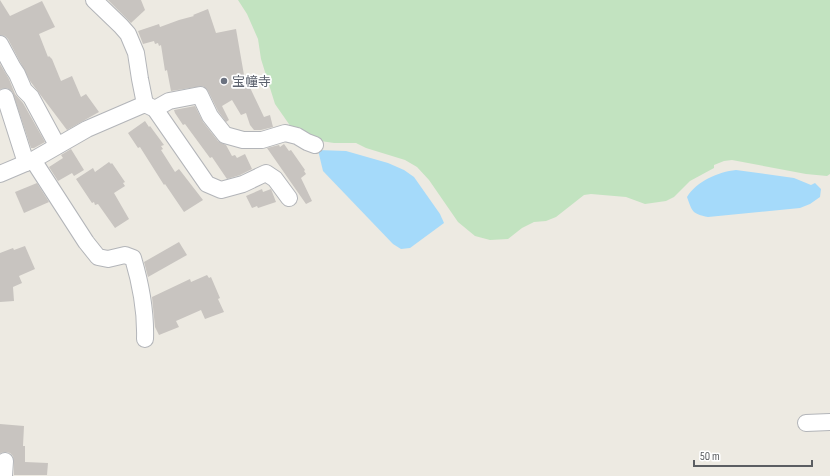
<svg xmlns="http://www.w3.org/2000/svg" width="830" height="476" viewBox="0 0 830 476" font-family="'Sofia Sans Condensed','Noto Sans JP',sans-serif">
<style>
.green{fill:#c2e3c0}
.water{fill:#a5dafa}
.building{fill:#c8c4c0}
.lines{fill:none;stroke-linecap:round;stroke-linejoin:round}
.minor-casing{stroke:#b3b5b9;stroke-width:18}
.minor{stroke:#fff;stroke-width:16}
.worship-dot{fill:#6b7280;stroke:#fff;stroke-width:1.5}
.labels{text-anchor:middle;stroke-width:3.5;stroke-linejoin:round;paint-order:stroke}
.worship-label{font-size:13px;fill:#5b616d;stroke:#fff;text-anchor:start}
</style>
<rect width="100%" height="100%" fill="#edeae2"/>
<polygon class="green" points="238,0 830,0 830,174 827,176 806,174 732,160 724,161 714,165 714,168 690,181 674,197 666,201 645,204 626,197 591,194 584,195 556,217 546,221 534,222 522,228 508,239 490,240 475,236 458,222 429,180 417,167 405,160 366,148 356,143 334,143 314,140 291,127 275,104 261,59 258,39 247,14"/>
<g class="water">
<polygon points="318,150 346,151 388,163 404,170 414,177 440,214 444,223 410,248 401,249 393,244 323,171"/>
<path d="M736 170 794 178 811 185 815 183 821 189 820 197 810 204 800 208 708 217C692 214 692 211 687 197 697 181 718 172 736 170Z"/>
</g>
<g class="building">
<polygon points="0,0 10,16 42,1 55,27 39,34 48,57 49,56 52,59 61,81 72,76 81,97 86,94 99,112 67,130 30,81 8,39 5,36 0,35"/>
<polygon points="108,0 141,0 145,10 131,23"/>
<polygon points="208,9 216,33 236,29 244,75 264,117 270,115 273,127 261,130 254,130 250,125 246,113 241,115 232,100 222,106 229,120 226,122 218,111 208,91 203,86 171,91 167,70 165,71 161,45 159,46 158,43 155,44 154,41 143,44 138,31 159,24 160,27 179,20 194,16 193,15"/>
<polygon points="0,64 9,79 15,94 23,103 45,142 34,148 31,148 12,91 7,88 0,89"/>
<polygon points="195,106 203,122 218,141 226,145 232,156 235,155 237,158 245,154 252,169 240,175 227,179 212,157 210,158 185,124 183,125 175,113 174,110"/>
<polygon points="145,121 149,127 150,126 164,145 161,146 163,149 161,150 175,172 179,169 203,200 184,212 165,184 164,185 140,147 138,148 128,133"/>
<polygon points="284,144 289,151 291,150 305,170 304,171 306,174 301,178 312,201 306,204 267,148 279,145 280,147"/>
<polygon points="71,149 84,170 74,176 72,173 58,181 49,167 63,158 61,155"/>
<polygon points="109,162 111,164 112,163 125,182 123,183 125,186 114,193 129,219 115,228 98,204 95,205 94,202 92,203 76,179 93,168 95,172"/>
<polygon points="37,183 49,202 24,213 15,192"/>
<polygon points="262,189 263,192 271,189 276,202 258,208 257,206 252,208 246,196"/>
<polygon points="179,242 187,255 148,277 144,262"/>
<polygon points="25,246 35,269 19,276 22,283 13,287 14,301 0,302 0,253 13,248 14,250"/>
<polygon points="207,275 209,278 211,277 220,298 218,299 224,312 205,319 201,310 176,321 179,327 159,335 155,327 152,297 190,279 191,282"/>
<polygon points="0,424 24,426 23,446 25,446 25,462 48,463 47,475 14,475 14,462 13,456 10,453 6,452 0,453"/>
</g>
<g class="lines">
<g class="minor-casing">
<g id="minor">
<polyline points="94,0 121,26 128,34 136,53 140,79 145,104"/>
<polyline points="0,44 13,68 17,74 24,90 31,97 57,145"/>
<polyline points="5,97 26,163"/>
<polyline points="155,109 169,101 200,95 210,116 225,135 243,140 262,140 285,133 297,136 307,142 315,145"/>
<path d="M33 160 86 242 98 257 108 259 125 255 133 258C141 285 146 310 145 339"/>
<polyline points="0,174 33,160 87,129 145,104 155,109 207,184 221,190 243,184 266,173 275,179 289,198"/>
<polyline points="806,423 830,422"/>
<polyline points="4,476 5,461"/>
</g>
</g>
<use href="#minor" class="minor"/>
</g>
<circle class="worship-dot" cx="224" cy="81" r="4"/>
<g class="labels">
<g class="worship-label">
<text x="232" y="86">宝幢寺</text>
</g>
</g>
<path d="M694 460v6h118v-6" fill="none" stroke="#5b5e62" stroke-width="2"/>
<text x="700" y="460" font-size="12" fill="#5b5e62" stroke="#ffffff" stroke-width="3" paint-order="stroke">50 m</text>
</svg>
